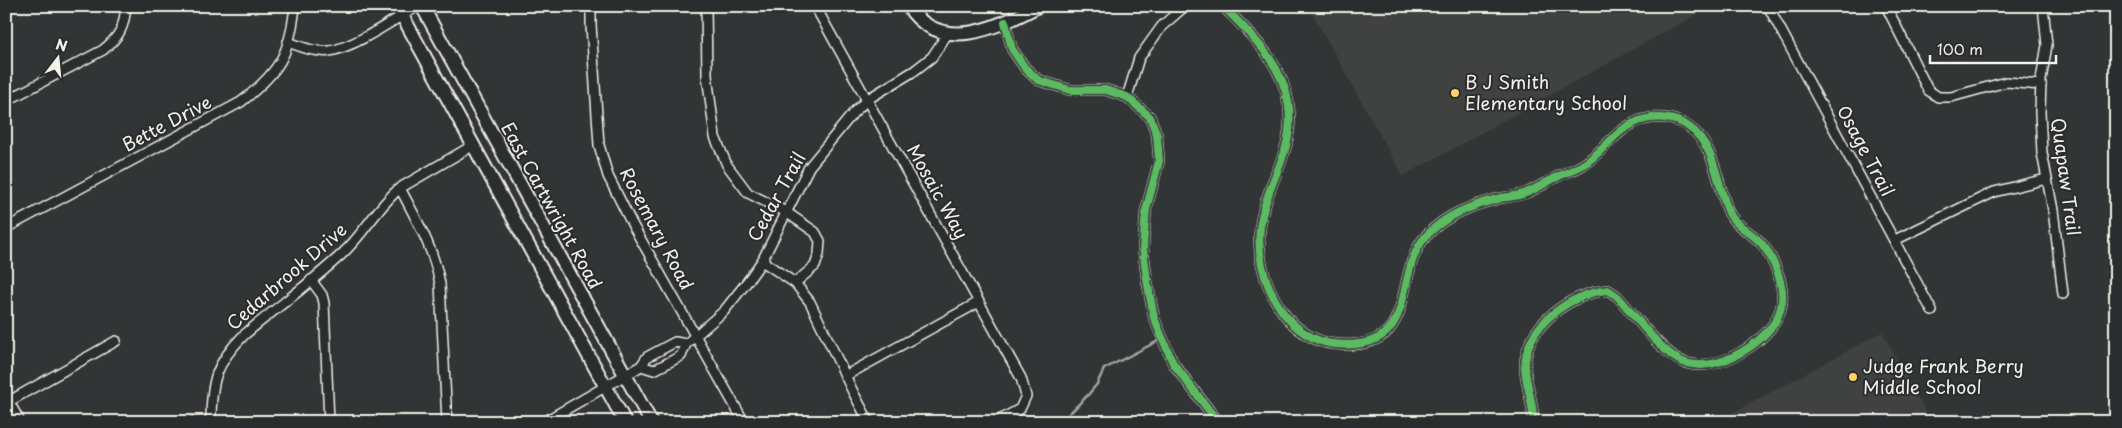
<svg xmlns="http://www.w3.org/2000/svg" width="2122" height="428" viewBox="0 0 2122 428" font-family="'Playpen Sans',sans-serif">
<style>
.built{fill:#404242}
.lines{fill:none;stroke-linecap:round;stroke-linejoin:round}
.stream{stroke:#a6a5a0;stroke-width:2.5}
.street-casing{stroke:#f4f1e8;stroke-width:12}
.secondary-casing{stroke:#f4f1e8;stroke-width:16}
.street{stroke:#2a2d2e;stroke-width:9}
.secondary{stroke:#2a2d2e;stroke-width:12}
.cycleway-casing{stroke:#2a2d2e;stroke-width:11}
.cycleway{stroke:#5cba63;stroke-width:8}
.poi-dot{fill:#ffd166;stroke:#2a2d2e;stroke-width:2}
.labels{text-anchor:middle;stroke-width:4;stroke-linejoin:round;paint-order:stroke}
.poi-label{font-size:18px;fill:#f4f1e8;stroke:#2a2d2e;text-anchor:start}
.street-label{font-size:18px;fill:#f4f1e8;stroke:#2a2d2e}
</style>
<rect width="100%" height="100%" fill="#323535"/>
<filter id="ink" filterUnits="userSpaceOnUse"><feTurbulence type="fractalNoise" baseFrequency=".02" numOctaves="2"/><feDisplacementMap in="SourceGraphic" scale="10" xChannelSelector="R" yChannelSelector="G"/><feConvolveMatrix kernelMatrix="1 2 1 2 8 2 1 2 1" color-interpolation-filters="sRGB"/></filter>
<g filter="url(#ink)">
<g class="built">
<polygon points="1308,6 1700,6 1703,11 1403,176"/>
<polygon points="1882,332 1931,422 1716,422"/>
</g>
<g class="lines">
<polyline class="stream" points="1061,422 1088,395 1097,384 1104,369 1158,341"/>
<g class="street-casing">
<g id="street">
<polyline points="591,6 591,25 599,145 608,176 632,224 744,422"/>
<polyline points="706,6 707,75 715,137 727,165 748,193 786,212 815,232 820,241 819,254 815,266 795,283"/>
<polyline points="815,6 1021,378 1026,396 1020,409 996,422"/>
<path d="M1223 6C1251 35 1284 64 1289 107 1294 149 1272 174 1263 212 1254 246 1262 282 1282 311 1294 328 1313 342 1334 344 1424 353 1390 274 1427 235 1447 214 1473 205 1501 198 1509 197 1518 196 1526 193 1536 189 1545 183 1555 178 1564 173 1575 170 1584 164 1602 153 1614 132 1634 123 1650 115 1674 116 1689 127 1716 146 1717 185 1729 213 1735 226 1753 233 1762 244 1770 253 1779 273 1781 285 1784 298 1782 310 1775 322 1758 347 1717 372 1686 363 1664 357 1634 314 1617 296L1608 290C1571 293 1524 326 1525 368 1526 386 1534 403 1533 422"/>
<polyline points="1768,6 1932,311"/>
<polyline points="1886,6 1928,90 1938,97 1951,97 2006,82 2041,85"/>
<polyline points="2043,6 2047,45 2041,80 2040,112 2042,153 2053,210 2063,294"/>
<polyline points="1005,22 1012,49 1025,68 1038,80 1070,90 1106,90 1127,97 1150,117 1157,135 1159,161 1146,210 1143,248 1147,280 1154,318 1173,363 1218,422"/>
<path d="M288 42C302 47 316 53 330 51 355 47 395 19 418 6"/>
<polyline points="1127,97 1139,58 1162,26 1185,6"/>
<path d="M6 101 103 50C120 36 124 28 126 6"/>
<path d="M400 188C416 219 434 249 440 284L447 422"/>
<path d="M6 228 241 102C279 72 290 55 295 6"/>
<polyline points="1895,240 1994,192 2046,179"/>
<polyline points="762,261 795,283 810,302 853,392 869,422"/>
<polyline points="311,280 322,295 324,303 329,422"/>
<polyline points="641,366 654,370 681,356 686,344 724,311 747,282 762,261 809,167 854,112 868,99 914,71 932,57 948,33"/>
<polyline points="845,376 979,302"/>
<polyline points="9,402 20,422"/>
<polyline points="6,403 116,341"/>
<polyline points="193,422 211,421"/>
<path d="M211 422C211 382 215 364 244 335 276 308 311 283 342 254 364 234 377 207 400 188L472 146"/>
<polyline points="544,422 641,366 647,357 675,342 686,344"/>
</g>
</g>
<g class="secondary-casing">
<g id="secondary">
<polyline points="397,6 625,422"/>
<polyline points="422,6 651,422"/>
<path d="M908 6C940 55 997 28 1038 6"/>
</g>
</g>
<use href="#street" class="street"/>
<use href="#secondary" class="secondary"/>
<g class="cycleway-casing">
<g id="cycleway">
<path d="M1223 6C1251 35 1284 64 1289 107 1294 149 1272 174 1263 212 1254 246 1262 282 1282 311 1294 328 1313 342 1334 344 1424 353 1390 274 1427 235 1447 214 1473 205 1501 198 1509 197 1518 196 1526 193 1536 189 1545 183 1555 178 1564 173 1575 170 1584 164 1602 153 1614 132 1634 123 1650 115 1674 116 1689 127 1716 146 1717 185 1729 213 1735 226 1753 233 1762 244 1770 253 1779 273 1781 285 1784 298 1782 310 1775 322 1758 347 1717 372 1686 363 1664 357 1634 314 1617 296L1608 290C1571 293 1524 326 1525 368 1526 386 1534 403 1533 422"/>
<polyline points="1005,22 1012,49 1025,68 1038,80 1070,90 1106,90 1127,97 1150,117 1157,135 1159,161 1146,210 1143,248 1147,280 1154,318 1173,363 1218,422"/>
</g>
</g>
<use href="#cycleway" class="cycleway"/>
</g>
</g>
<g class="poi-dot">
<circle cx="1455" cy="93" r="5"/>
<circle cx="1853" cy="377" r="5"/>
</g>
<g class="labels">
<g class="poi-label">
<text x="1465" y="89">B J Smith<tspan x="1465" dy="21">Elementary School</tspan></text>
<text x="1863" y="373">Judge Frank Berry<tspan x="1863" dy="21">Middle School</tspan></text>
</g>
<g class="street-label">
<text transform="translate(167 124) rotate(-28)" y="6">Bette Drive</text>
<text transform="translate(1865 151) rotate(62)" y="6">Osage Trail</text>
<text transform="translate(2065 177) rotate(82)" y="6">Quapaw Trail</text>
<text transform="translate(937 192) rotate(61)" y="6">Mosaic Way</text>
<text transform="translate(777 197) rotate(-61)" y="6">Cedar Trail</text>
<text transform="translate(551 206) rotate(61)" y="6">East Cartwright Road</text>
<text transform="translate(656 229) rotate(62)" y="6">Rosemary Road</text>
<text transform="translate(287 277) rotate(-41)" y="6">Cedarbrook Drive</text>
</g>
</g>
<rect width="2122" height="428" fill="none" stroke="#2a2d2e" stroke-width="25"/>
<rect x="12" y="12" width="2097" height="403" fill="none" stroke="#f4f1e8" stroke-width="2" filter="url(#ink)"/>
<g transform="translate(58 58) rotate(16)" stroke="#2a2d2e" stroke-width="4" paint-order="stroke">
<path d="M0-4L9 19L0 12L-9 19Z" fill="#f4f1e8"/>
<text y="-8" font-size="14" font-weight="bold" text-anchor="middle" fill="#f4f1e8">N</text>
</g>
<path d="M1930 55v8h126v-8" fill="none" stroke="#f4f1e8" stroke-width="2.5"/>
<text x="1937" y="55" font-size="15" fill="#f4f1e8" stroke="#2a2d2e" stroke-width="4" paint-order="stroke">100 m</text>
</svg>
